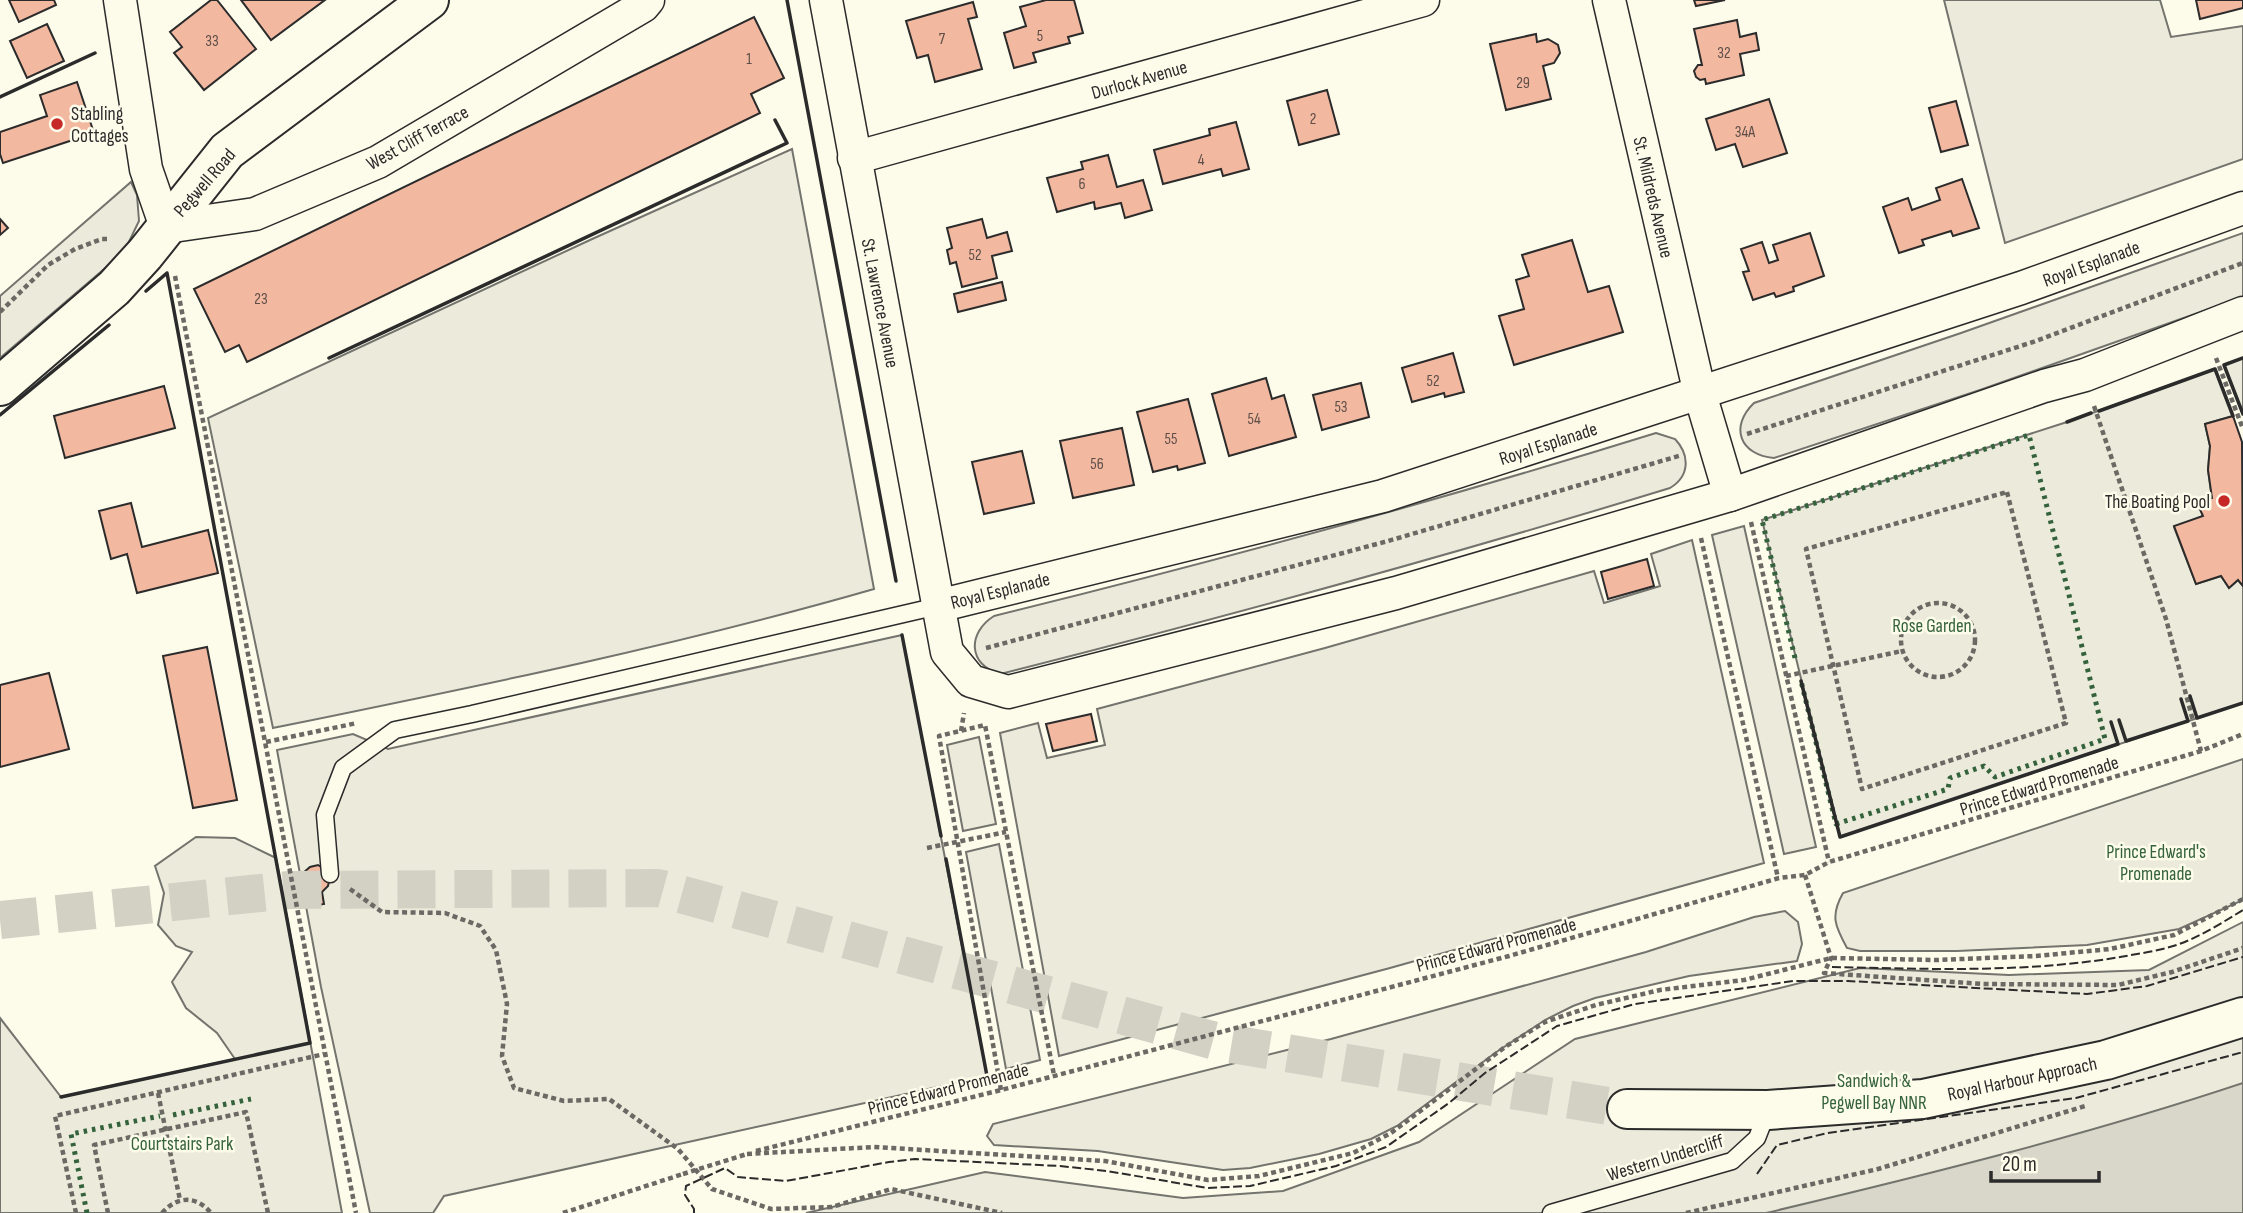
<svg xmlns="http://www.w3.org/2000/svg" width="2243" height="1213" viewBox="0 0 2243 1213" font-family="'Sofia Sans Condensed',sans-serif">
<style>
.green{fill:#ecebdb;stroke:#74746e;stroke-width:2}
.water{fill:#d8d7c9;stroke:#74746e;stroke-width:2}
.building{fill:#f2b8a0;stroke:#2b2b2b;stroke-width:2}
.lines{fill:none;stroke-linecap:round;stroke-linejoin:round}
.highway-tunnel{stroke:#d3d1c4;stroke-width:38;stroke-dasharray:38 19;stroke-linecap:butt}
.lane-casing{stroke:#2b2b2b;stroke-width:19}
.street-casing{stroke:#2b2b2b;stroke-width:35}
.secondary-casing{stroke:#2b2b2b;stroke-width:42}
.highway-casing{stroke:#2b2b2b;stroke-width:42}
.path{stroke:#6a6964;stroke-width:4.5;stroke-dasharray:5 3.5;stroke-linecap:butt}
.lane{stroke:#fdfbea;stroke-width:16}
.street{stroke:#fdfbea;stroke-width:32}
.secondary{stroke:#fdfbea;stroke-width:38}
.highway{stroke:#fdfbea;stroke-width:38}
.path-bridge{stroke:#6a6964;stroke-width:4.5;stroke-dasharray:5 3.5;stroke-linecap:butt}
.hedge{stroke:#34623c;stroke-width:5;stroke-dasharray:3.5 5;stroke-linecap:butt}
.fence{stroke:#2b2b2b;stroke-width:2;stroke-dasharray:9 3.5;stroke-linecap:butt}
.wall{stroke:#2b2b2b;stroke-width:3.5}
.poi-dot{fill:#c62828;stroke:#fdfbea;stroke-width:2.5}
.labels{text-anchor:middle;stroke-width:5;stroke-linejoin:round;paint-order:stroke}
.number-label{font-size:16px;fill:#5d4e48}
.street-label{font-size:19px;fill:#2b2b2b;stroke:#fdfbea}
.poi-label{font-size:19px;fill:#2b2b2b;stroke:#fdfbea;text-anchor:start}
.park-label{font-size:19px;fill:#34623c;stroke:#fdfbea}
</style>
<rect width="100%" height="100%" fill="#fdfbea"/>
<g class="green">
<polygon points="1944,0 2160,0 2171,37 2243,26 2243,159 2005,243"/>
<path d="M792 149 874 589C676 646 474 687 273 728L208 418 590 240Z"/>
<polygon points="131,182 137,195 139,221 124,252 0,358 0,296"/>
<path d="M2243 233V297L1980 390 1774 458C1740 455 1729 427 1754 403L1961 333Z"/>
<polygon points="2243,358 2243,414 2224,365"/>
<polygon points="2215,369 2233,416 2205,424 2210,446 2208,470 2212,498 2203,516 2174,527 2196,584 2221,576 2229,588 2238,580 2243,586 2243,703 1840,837 1762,520 2067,422"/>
<path d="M1656 433 1675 439C1690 455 1690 476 1670 488 1448 556 1225 617 1000 674 968 665 967 633 994 616 1217 561 1437 501 1656 433Z"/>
<polygon points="1744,526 1816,847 1784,854 1712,535"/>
<polygon points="1692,540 1764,863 1390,968 1059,1056 1000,733 1038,723 1047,758 1105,745 1097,709 1325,648 1594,571 1604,603 1660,586 1651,554"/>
<polygon points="902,635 987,1076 444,1196 433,1213 370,1213 321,987 277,750 353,734 388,749"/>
<polygon points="979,737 996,824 963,831 947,745"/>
<path d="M2243 759V900L2179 929 2087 945 1957 951H1860L1847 948C1835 926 1830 916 1843 893Z"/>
<polygon points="196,837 235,838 276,858 342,1213 0,1213 0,1018 61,1097 235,1059 217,1033 186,1008 172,982 192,952 176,946 158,925 164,893 155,866"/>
<polygon points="999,844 1040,1060 1006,1069 966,852"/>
<polygon points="1785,911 1798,922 1802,944 1797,961 1689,976 1595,998 1573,1006 1545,1020 1495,1053 1397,1126 1371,1139 1319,1154 1250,1168 1223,1170 1098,1151 994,1145 987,1136 993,1124 1331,1039 1646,952 1754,917"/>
<polygon points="2243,922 2243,1213 806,1213 985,1172 1183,1198 1283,1191 1419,1142 1575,1039 1860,968 2009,975 2149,970"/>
</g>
<path class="water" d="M2243 1083V1213H1766C1926 1175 2087 1135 2243 1083Z"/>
<g class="building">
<polygon points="9,0 54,0 56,5 19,22"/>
<polygon points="211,0 217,0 256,49 204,90 174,53 182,47 170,32"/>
<polygon points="241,0 325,0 271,40"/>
<polygon points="1046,0 1074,0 1083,33 1068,37 1070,43 1033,53 1036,62 1014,68 1004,33 1026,26 1020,7"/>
<polygon points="1694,0 1725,0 1696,6"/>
<polygon points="2196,0 2243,0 2243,8 2200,19"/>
<polygon points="973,2 977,17 968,19 982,69 935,82 928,55 917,58 906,21"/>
<polygon points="754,17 784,78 751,94 760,113 247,362 239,345 225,352 194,289"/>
<polygon points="1737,20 1740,37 1756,33 1759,50 1740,54 1744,75 1706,84 1705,79 1700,80 1696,77 1694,71 1698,65 1702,65 1694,29"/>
<polygon points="47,24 64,61 27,78 10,41"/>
<polygon points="1536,34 1537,42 1548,39 1558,45 1560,53 1554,63 1543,66 1551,99 1506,110 1490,44"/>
<polygon points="77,82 94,133 3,163 0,154 0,132 47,116 40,95"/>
<polygon points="1327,90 1339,134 1299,145 1287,101"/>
<polygon points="1769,99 1787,153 1743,167 1735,144 1716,150 1706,119"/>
<polygon points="1956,101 1968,145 1941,152 1929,108"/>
<polygon points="1236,122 1249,169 1223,176 1221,169 1163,184 1154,150 1210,135 1209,129"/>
<polygon points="1108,155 1117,187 1143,180 1152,210 1125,218 1121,203 1095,209 1094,202 1057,212 1047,178 1083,169 1081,162"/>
<polygon points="1962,179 1979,228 1953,236 1951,231 1922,240 1924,245 1899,253 1883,207 1908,198 1912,210 1940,200 1936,188"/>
<polygon points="0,219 8,228 0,235"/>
<polygon points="982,219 987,238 1007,232 1012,251 992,256 997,278 962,287 956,262 950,264 947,250 952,248 947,228"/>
<polygon points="1810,233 1824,276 1793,287 1794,291 1776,297 1774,293 1753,300 1743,272 1749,271 1741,249 1762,242 1769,263 1778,260 1773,245"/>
<polygon points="1572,240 1588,292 1609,286 1623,332 1514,365 1499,316 1524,309 1516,280 1529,276 1522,255"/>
<polygon points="1002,282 1006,300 958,312 954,294"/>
<polygon points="1453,353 1464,392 1445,397 1444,393 1412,402 1402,368"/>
<polygon points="1266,378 1272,399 1284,395 1296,437 1229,456 1212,394"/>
<polygon points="1361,383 1369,417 1322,430 1313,395"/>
<polygon points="164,386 175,428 65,458 54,416"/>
<polygon points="1188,399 1205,463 1178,470 1177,466 1153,472 1137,412"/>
<polygon points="2233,416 2242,442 2243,586 2238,580 2229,588 2221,576 2196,584 2174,526 2203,516 2197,503 2212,498 2208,470 2210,446 2205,424"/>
<polygon points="1122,428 1134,485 1073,498 1060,441"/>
<polygon points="1022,451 1034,503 984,514 972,462"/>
<polygon points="131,503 142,547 208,530 218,573 137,593 127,554 111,559 99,511"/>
<polygon points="1647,559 1654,586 1608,599 1601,572"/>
<polygon points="207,647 237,800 193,808 163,656"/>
<polygon points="49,673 69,749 0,767 0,685"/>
<polygon points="1091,714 1097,741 1053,751 1046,724"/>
<polygon points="318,865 326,870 330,877 328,886 322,892 324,904 318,905 307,897 302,881 303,873 310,867"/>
</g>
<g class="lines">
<polyline class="highway-tunnel" points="0,920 289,890 658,888 1219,1042 1627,1109"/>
<g class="lane-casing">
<g id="lane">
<polyline points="330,874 325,815 343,768 395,730 472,714 938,606"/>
<polyline points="1551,1213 1732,1161 1757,1138 1768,1110"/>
</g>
</g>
<g class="street-casing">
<g id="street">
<polyline points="120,0 146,169 166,227 255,214 378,162 643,6 648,0"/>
<polyline points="826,0 947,652 971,681 1008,692 1396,593 1730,495 2044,386 2085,375 2243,313"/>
<polyline points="1609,0 1700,394 1730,495"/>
<polyline points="854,158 1423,0"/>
<polyline points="938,606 1383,496 2021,288 2243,208"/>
</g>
</g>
<g class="secondary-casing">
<polyline id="secondary" points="0,386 114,288 145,254 227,151 429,0"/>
</g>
<g class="highway-casing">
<polyline id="highway" points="1627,1109 1768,1110 1923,1099 2106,1060 2243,1017"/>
</g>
<g class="path">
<polyline points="175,276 356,1213"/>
<polyline points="0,312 48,265 75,249 102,239 107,239"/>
<polyline points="2216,358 2243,429"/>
<polyline points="2094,406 2166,619 2201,751"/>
<polyline points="1747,434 2033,342 2243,263"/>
<polygon points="2007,492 2066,723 1862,789 1806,549"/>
<polyline points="1751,522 1829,862"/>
<polyline points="1701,538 1778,878"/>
<circle cx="1938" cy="640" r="37"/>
<polyline points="986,648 1388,541 1682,455"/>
<polyline points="1786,676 1902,651"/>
<polyline points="961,731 964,713"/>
<polyline points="266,742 357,723"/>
<polyline points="927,848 1006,832"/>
<polyline points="1805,875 1831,958 1824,973 1983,984 2118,985 2172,972 2243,948"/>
<polyline points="350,889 382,912 445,913 480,926 496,950 507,1004 502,1056 514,1088 564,1101 609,1099 678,1149 712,1189 771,1209 832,1207 891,1189 1002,1213"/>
<polyline points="1001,1090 939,736 985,725 1054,1075"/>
<polyline points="158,1093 180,1200"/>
<polyline points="756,1151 1001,1090 1509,956 1779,878 1805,875 1829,862 2201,751 2243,734"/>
<polyline points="747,1154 874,1147 1105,1161 1208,1180 1259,1176 1353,1153 1391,1133 1505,1047 1545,1022 1596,1005 1660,990 1744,980 1831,958 1937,960 2036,956 2110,949 2174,935 2243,899"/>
<polyline points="76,1213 55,1116 324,1054"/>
<polyline points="108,1213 94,1145 246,1112 268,1213"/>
<path d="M162 1213C177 1196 196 1195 211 1213"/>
<polyline points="563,1213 683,1174"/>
<polyline points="1686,1213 1878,1169 2085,1106"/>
</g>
<use href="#lane" class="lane"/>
<use href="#street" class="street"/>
<use href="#secondary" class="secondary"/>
<use href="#highway" class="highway"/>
<polyline class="path-bridge" points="683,1174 747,1154"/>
<g class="hedge">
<polyline points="1795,658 1762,520 2029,435 2105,739 1995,777 1984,766 1950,778 1948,789 1836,824 1801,681"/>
<polyline points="173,1115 251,1099"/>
<polyline points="87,1213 71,1134 160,1116"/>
</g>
<g class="fence">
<path d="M1832 967C1927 969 2026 973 2120 957 2142 953 2166 950 2187 941 2206 933 2225 921 2243 910"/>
<polyline points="1757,1174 1777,1145 1828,1133 2076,1098 2243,1052"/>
<polyline points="694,1213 694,1209 685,1195 686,1186 725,1168 738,1177 786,1181 889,1162 915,1159 1060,1166 1107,1171 1207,1188 1250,1186 1336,1166 1386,1147 1449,1103 1485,1073 1557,1026 1635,1004 1793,981 1848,981 2087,994 2147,986 2243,957"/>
</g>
<g class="wall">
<polyline points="787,0 896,581"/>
<polyline points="0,97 95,53"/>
<polyline points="329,358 787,143 775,120"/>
<polyline points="2243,358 2224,365 2243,414"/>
<polyline points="2099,411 2215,369 2233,416"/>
<polyline points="0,415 109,325"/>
<polyline points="2067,422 2091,413"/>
<polyline points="902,635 941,836"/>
<polyline points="1801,681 1840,837 2118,744 2111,722"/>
<polyline points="2190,696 2197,718 2243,703"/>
<polyline points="2119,720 2126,741 2188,721 2181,699"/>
<polyline points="946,859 987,1076"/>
<polyline points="61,1097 310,1043 167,273 146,291"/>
</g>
</g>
<g class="poi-dot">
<circle cx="57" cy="124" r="7"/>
<circle cx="2224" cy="501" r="7"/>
</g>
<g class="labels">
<g class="number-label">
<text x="1040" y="41">5</text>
<text x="942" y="44">7</text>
<text x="212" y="46">33</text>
<text x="1724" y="58">32</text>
<text x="749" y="64">1</text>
<text x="1523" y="88">29</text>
<text x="1313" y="124">2</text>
<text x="1745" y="137">34A</text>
<text x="1201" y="165">4</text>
<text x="1082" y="189">6</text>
<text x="975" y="260">52</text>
<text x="261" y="304">23</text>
<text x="1433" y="386">52</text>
<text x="1341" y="412">53</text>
<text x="1254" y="424">54</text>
<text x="1171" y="444">55</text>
<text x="1097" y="469">56</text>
</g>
<g class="street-label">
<text transform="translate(1139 79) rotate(-16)" y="7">Durlock Avenue</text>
<text transform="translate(417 137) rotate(-29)" y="7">West Cliff Terrace</text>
<text transform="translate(204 182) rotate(-49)" y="7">Pegwell Road</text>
<text transform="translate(1654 197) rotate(77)" y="7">St. Mildreds Avenue</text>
<text transform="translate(2091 263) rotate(-20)" y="7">Royal Esplanade</text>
<text transform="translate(881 303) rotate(79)" y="7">St. Lawrence Avenue</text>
<text transform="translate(1548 443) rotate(-18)" y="7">Royal Esplanade</text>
<text transform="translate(1000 590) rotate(-14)" y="7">Royal Esplanade</text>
<text transform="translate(2039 785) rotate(-17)" y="7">Prince Edward Promenade</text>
<text transform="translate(1496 944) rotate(-15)" y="7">Prince Edward Promenade</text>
<text transform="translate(2022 1078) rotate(-12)" y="7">Royal Harbour Approach</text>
<text transform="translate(948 1088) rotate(-14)" y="7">Prince Edward Promenade</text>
<text transform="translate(1665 1157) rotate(-17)" y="7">Western Undercliff</text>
</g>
<g class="poi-label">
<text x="71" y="120">Stabling<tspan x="71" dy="22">Cottages</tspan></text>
<text x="2210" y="508" text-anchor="end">The Boating Pool</text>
</g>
<g class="park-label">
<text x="1932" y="632">Rose Garden</text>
<text x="2156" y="858">Prince Edward's<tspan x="2156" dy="22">Promenade</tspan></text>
<text x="1874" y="1087">Sandwich &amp;<tspan x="1874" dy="22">Pegwell Bay NNR</tspan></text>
<text x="182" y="1150">Courtstairs Park</text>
</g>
</g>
<path d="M1991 1171v10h108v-10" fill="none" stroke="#2b2b2b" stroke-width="3.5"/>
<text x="2002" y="1171" font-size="21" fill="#2b2b2b" stroke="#fdfbea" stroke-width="5" paint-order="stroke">20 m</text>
</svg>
